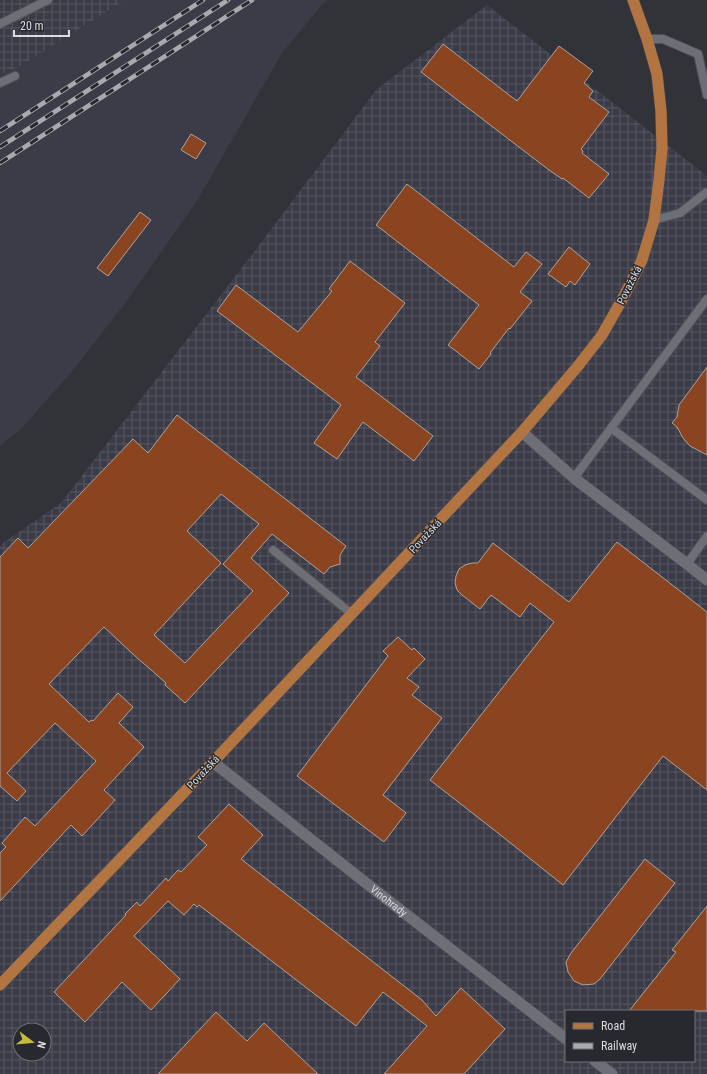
<svg xmlns="http://www.w3.org/2000/svg" width="707" height="1074" viewBox="0 0 707 1074" font-family="'Roboto Condensed',sans-serif">
<style>
.built{fill:#3b3c48}
.industrial{fill:url(#industrial-grid);fill-rule:evenodd}
.building{fill:#8a4520;stroke:#aba29e;fill-rule:evenodd}
.lines{fill:none;stroke-linecap:round;stroke-linejoin:round}
.service-casing{stroke:#505055;stroke-width:10}
.minor-casing{stroke:#505055;stroke-width:12}
.primary-casing{stroke:#505055;stroke-width:12}
.service{stroke:#6d6e76;stroke-width:8}
.minor{stroke:#6d6e76;stroke-width:11}
.primary{stroke:#b27542;stroke-width:11}
.rail-casing{stroke:#a9a9ae;stroke-width:4.5}
.rail{stroke:#28292f;stroke-width:3;stroke-dasharray:9;stroke-linecap:butt}
.labels{text-anchor:middle;stroke-width:3;stroke-linejoin:round;paint-order:stroke}
.street-label{font-size:11px;fill:#dbdbdf;stroke:#28292f}
</style>
<defs>
<pattern id="industrial-grid" width="8" height="8" patternUnits="userSpaceOnUse"><rect width="8" height="8" fill="#3b3c48"/><path d="M0 4h8M4 0v8" fill="none" stroke="#575862"/></pattern>
</defs>
<rect width="100%" height="100%" fill="#323339"/>
<polygon class="built" points="125,0 328,0 320,7 282,53 197,201 126,302 73,370 21,429 0,446 0,74 17,68"/>
<g class="industrial">
<polygon points="0,0 125,0 17,68 0,74"/>
<path d="M487 5 707 176V1074H0V545L61 503 254 252 376 90ZM566 1011H694V1061H566ZM20 1030H44V1054H20Z"/>
</g>
<g class="building">
<polygon points="443,44 517,101 559,46 593,71 584,83 593,91 589,97 609,112 581,149 583,151 582,153 609,174 589,198 563,178 562,179 549,170 421,72"/>
<polygon points="191,134 206,143 196,159 181,150"/>
<polygon points="407,184 514,267 526,252 542,264 520,292 532,301 510,329 509,328 490,353 491,354 479,369 448,345 479,305 376,225"/>
<polygon points="140,212 151,220 108,276 97,268"/>
<polygon points="569,247 590,264 575,285 570,281 566,287 548,274"/>
<polygon points="350,261 405,303 375,342 380,346 356,377 433,436 414,461 363,422 337,459 314,443 341,405 217,311 236,285 298,332 332,291 329,289"/>
<polygon points="707,367 707,455 690,446 683,438 677,427 672,423 677,417 679,405"/>
<path d="M177 415 346 546 340 555V564L330 567 324 574 272 534 251 558 289 593 185 703 165 685 166 683 135 656 104 627 49 684 89 722 91 720 93 721 118 693 133 707 119 723 144 747 104 790 115 800 82 836 71 825 0 901V853L6 847 2 843 25 817 35 826 96 761 55 723 7 773 26 791 17 801 0 786V557L18 538 28 548 133 439 148 453ZM221 494 259 524 223 564 253 591 185 663 154 635 221 563 187 531Z"/>
<polygon points="617,542 707,612 707,790 663,756 563,885 498,833 430,780 554,622 530,603 520,617 491,595 480,609 462,595 457,590 455,583 456,576 459,569 465,565 472,563 478,563 493,543 569,602"/>
<polygon points="398,637 412,650 414,648 425,659 407,678 419,687 412,695 442,718 383,795 406,813 384,842 297,776 388,656 383,651"/>
<polygon points="229,804 263,835 241,859 422,1000 436,1016 461,988 505,1029 464,1074 384,1074 427,1026 383,992 356,1026 199,905 197,907 194,904 184,915 168,901 134,936 180,979 151,1010 122,982 85,1022 54,992 126,915 125,914 137,902 140,906 166,878 168,881 178,870 181,872 207,845 198,837"/>
<polygon points="645,859 675,883 600,979 594,984 583,985 574,981 568,972 566,962 571,953"/>
<polygon points="707,906 707,1011 629,1011 676,952 672,950"/>
<polygon points="216,1012 247,1041 264,1023 318,1074 158,1074"/>
</g>
<g class="lines">
<g class="service-casing">
<g id="service">
<polyline points="0,24 48,0"/>
<polyline points="647,39 663,39 698,54 707,95"/>
<polyline points="0,83 15,76"/>
<polyline points="654,220 680,213 707,192"/>
<polyline points="611,428 707,500"/>
<polyline points="574,478 707,299"/>
<polyline points="273,550 352,614"/>
<polyline points="687,564 707,536"/>
</g>
</g>
<g class="minor-casing">
<g id="minor">
<polyline points="522,432 574,478 687,564 707,580"/>
<path id="s1" d="M213 762 366 883 566 1039"/>
<polyline points="595,1061 612,1074"/>
</g>
</g>
<g class="primary-casing">
<polyline id="primary" points="0,985 213,762 522,432 578,366 602,335 623,298 642,260 654,220 659,180 662,149 661,111 657,74 647,39 633,0"/>
</g>
<use href="#service" class="service"/>
<use href="#minor" class="minor"/>
<use href="#primary" class="primary"/>
<g class="rail-casing">
<g id="rail">
<polyline points="0,131 203,0"/>
<polyline points="0,147 228,0"/>
<polyline points="0,163 252,0"/>
</g>
</g>
<use href="#rail" class="rail"/>
</g>
<g class="labels">
<g class="street-label">
<text transform="translate(629 285) rotate(-63)" y="4">Považská</text>
<text transform="translate(425 536) rotate(-47)" y="4">Považská</text>
<text transform="translate(203 772) rotate(-47)" y="4">Považská</text>
<text dy="4" stroke="none"><textPath href="#s1" startOffset="224">Vinohrady</textPath></text>
</g>
</g>
<rect x="565" y="1010" width="130" height="52" fill="#28292f" stroke="#707075"/>
<rect x="573" y="1023" width="20" height="6" fill="#b27542" stroke="#707075"/>
<text x="601" y="1030" font-size="12" fill="#dbdbdf">Road</text>
<rect x="573" y="1043" width="20" height="6" fill="#a9a9ae" stroke="#707075"/>
<text x="601" y="1050" font-size="12" fill="#dbdbdf">Railway</text>
<g transform="translate(32 1042) rotate(106)"><circle r="19" fill="#28292f" stroke="#707075"/>
<path d="M0-3L7 15L0 10L-7 15Z" fill="#c7bb3c"/>
<text y="-6" font-size="11" font-weight="bold" text-anchor="middle" fill="#dbdbdf">N</text>
</g>
<path d="M14 30v6h55v-6" fill="none" stroke="#dbdbdf" stroke-width="2"/>
<text x="20" y="30" font-size="12" fill="#dbdbdf" stroke="#28292f" stroke-width="3" paint-order="stroke">20 m</text>
</svg>
